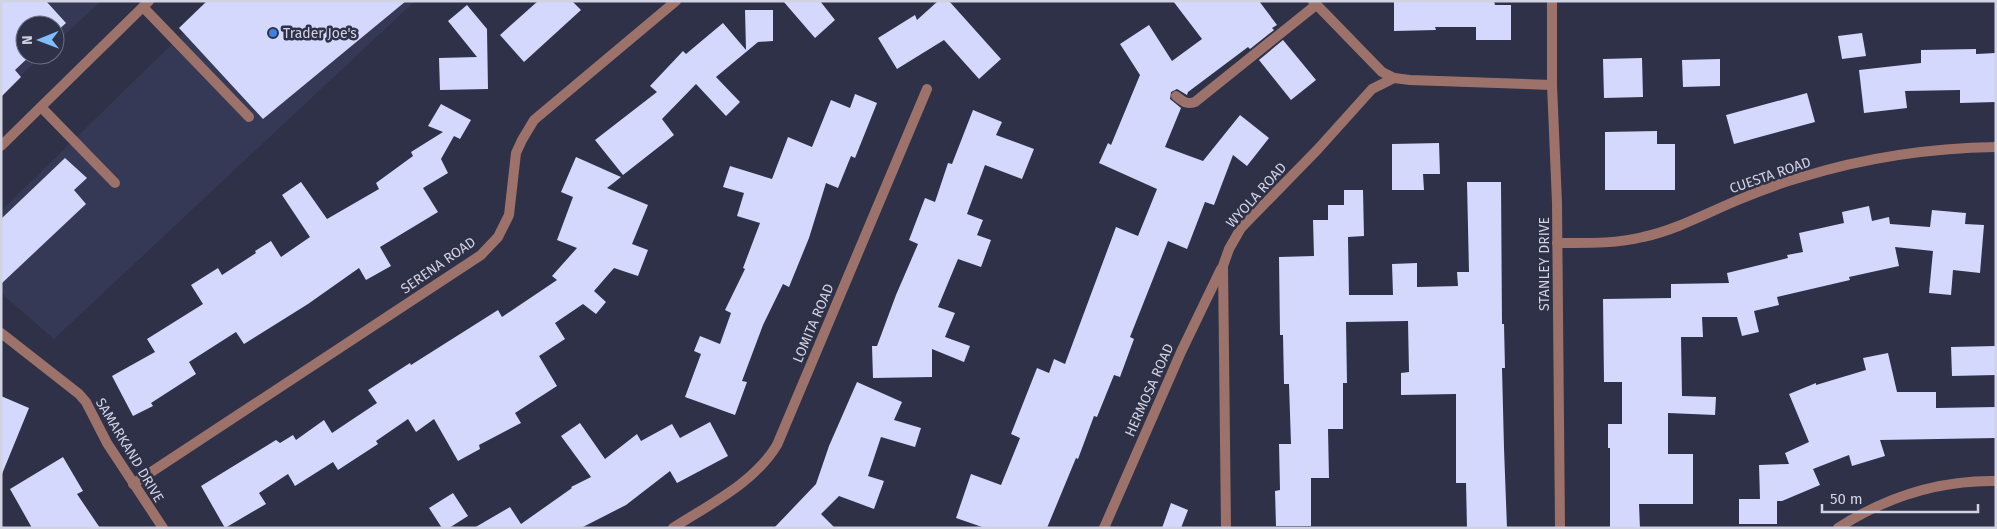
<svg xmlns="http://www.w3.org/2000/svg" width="1997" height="529" viewBox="0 0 1997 529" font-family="'Fira Sans',sans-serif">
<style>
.built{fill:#363955}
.building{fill:#d3d8fc}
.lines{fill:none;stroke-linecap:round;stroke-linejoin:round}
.service{stroke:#9c726a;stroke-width:10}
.minor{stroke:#9c726a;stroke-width:10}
.tertiary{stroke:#9c726a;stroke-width:10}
.shop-dot{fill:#3f7fe0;stroke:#2e3147;stroke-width:2}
.labels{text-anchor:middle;stroke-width:5;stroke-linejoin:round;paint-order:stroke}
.poi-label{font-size:14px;fill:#d1d3e2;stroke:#2e3147;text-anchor:start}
.street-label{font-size:14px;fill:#d1d3e2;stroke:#2e3147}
</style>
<rect width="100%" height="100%" fill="#2e3147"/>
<g class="built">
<polygon points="1,1 101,1 55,44 55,25 25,25 25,55 43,55 1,94"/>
<polygon points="216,1 415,1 54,339 1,293 1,211"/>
</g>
<g class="building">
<polygon points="1,1 46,1 66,23 55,33 55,25 25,25 25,55 31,55 15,70 21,77 1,97"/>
<polygon points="207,1 406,1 263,119 179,28"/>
<polygon points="538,1 572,1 581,10 524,62 500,35"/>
<polygon points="783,1 820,1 835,20 815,38"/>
<polygon points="938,1 949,1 1001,59 979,79 944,40 897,69 878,38 915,15 917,20"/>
<polygon points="1173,1 1259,1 1277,25 1272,28 1274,30 1250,49 1248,47 1188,92 1187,95 1177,89 1171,92 1170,99 1181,108 1165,147 1203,161 1240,115 1269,138 1247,166 1233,155 1214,205 1205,202 1187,249 1168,241 1130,337 1134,339 1120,377 1114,375 1097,417 1094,416 1078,459 1076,458 1047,528 985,528 956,518 971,474 1001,485 1020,438 1011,434 1037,368 1049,373 1054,359 1065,364 1116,227 1138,236 1157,189 1099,163 1108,143 1111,145 1140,75 1120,44 1149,25 1172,61 1202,39"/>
<polygon points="1394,1 1494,1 1495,5 1511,5 1511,40 1476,40 1476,27 1435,27 1436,30 1394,31"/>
<polygon points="467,5 487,29 488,89 440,90 439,58 477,57 448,21"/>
<polygon points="745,10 773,10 773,41 758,42 716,77 740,102 726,116 696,84 662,119 674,135 623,175 595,140 657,92 650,86 683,51 686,54 723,23 746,50"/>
<polygon points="1862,33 1866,56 1842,59 1838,36"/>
<polygon points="1283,40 1316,80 1291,100 1259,60"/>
<polygon points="1976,49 1976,54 1996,53 1996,102 1960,103 1960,90 1905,91 1907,108 1864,113 1859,70 1921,63 1921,50"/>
<polygon points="1642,58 1643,97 1604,98 1603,59"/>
<polygon points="1720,59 1720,86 1683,87 1682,60"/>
<polygon points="1807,93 1815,122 1734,144 1726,115"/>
<polygon points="855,94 877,103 855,158 851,156 838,188 826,183 809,238 789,287 783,284 763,325 742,381 747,382 735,415 685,397 701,354 694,351 700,336 720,344 731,313 725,310 745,269 743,268 760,223 737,216 744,193 723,187 730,166 772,179 788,137 812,147 831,100 850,108"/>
<polygon points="441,104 471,120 460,139 454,136 441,159 448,173 423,188 438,212 380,247 391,266 366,280 359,268 308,304 244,344 236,332 189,362 196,374 151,403 153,406 133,416 112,376 155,352 147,339 203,304 191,285 218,268 222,275 256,253 255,251 271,241 281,257 310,237 282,195 301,182 327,219 379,189 376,183 413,156 411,152 443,132 428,126"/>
<polygon points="973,110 1002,122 996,135 1034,149 1022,179 985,165 967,214 983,220 977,235 991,240 981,267 958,259 938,307 955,313 945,337 970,346 964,362 932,349 932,377 873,378 872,346 877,346 896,295 918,244 909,240 925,198 935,202 948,163 952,164"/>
<polygon points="1657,131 1657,144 1675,144 1675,190 1605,190 1605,132"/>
<polygon points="1439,143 1440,174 1423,174 1424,190 1392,190 1392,144"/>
<polygon points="576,157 621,177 607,188 648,205 632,244 648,250 638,276 614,268 594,291 606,302 596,314 583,304 555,323 565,339 539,356 557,386 515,413 521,423 479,445 480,449 458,461 434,419 416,432 408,419 376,441 378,444 338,470 333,462 295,486 288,474 259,493 266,504 225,528 201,486 276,440 280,443 293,435 296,440 324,420 332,433 377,403 368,390 410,363 411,365 498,310 502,317 557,280 552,276 577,248 557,240 573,197 561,192"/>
<polygon points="65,158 87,178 74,190 86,204 1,284 1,219"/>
<polygon points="1467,182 1501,182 1502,324 1504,324 1505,368 1502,368 1504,448 1507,528 1467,528 1466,483 1456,483 1456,394 1401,395 1401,373 1409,372 1408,321 1346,322 1347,383 1343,383 1343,429 1328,429 1329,478 1311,478 1311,526 1276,526 1275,491 1280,490 1279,444 1291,444 1289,384 1284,384 1283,335 1280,335 1279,257 1314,256 1313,220 1328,220 1328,205 1344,205 1344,190 1363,190 1364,236 1348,237 1349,295 1393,295 1392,264 1417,263 1417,287 1458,286 1457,272 1469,272"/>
<polygon points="1869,206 1872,221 1889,217 1890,224 1930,227 1932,210 1966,213 1965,224 1984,225 1980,273 1953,270 1951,295 1929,293 1933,251 1895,247 1899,266 1849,277 1850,280 1777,297 1779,305 1754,311 1759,332 1742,336 1737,317 1702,317 1703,337 1681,337 1682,396 1716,397 1715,415 1668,413 1668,454 1693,454 1693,504 1639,504 1640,528 1610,528 1610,448 1608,448 1608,424 1622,424 1622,382 1604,382 1603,299 1671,298 1671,284 1729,283 1727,273 1788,258 1787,255 1803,252 1799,233 1844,223 1842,212"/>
<polygon points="1996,346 1996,375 1952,376 1951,347"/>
<polygon points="1888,353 1897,392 1936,392 1936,408 1996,407 1996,438 1880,440 1885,456 1852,466 1849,455 1813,469 1820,485 1782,501 1777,501 1777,524 1739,524 1739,499 1760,499 1759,465 1789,464 1785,453 1809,442 1789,394 1816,383 1816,385 1866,370 1863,358"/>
<polygon points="857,382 902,402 894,420 921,428 915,447 881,437 868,476 884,481 874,509 839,496 821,514 835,528 774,528 816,484 829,446"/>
<polygon points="1,396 29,408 2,474 1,474"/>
<polygon points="710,422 728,456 677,483 670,471 626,505 581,528 474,528 510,507 521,524 572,488 571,487 591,477 561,436 580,423 605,459 637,434 641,441 672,424 680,438"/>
<polygon points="63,457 83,491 77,494 100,528 32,528 10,489"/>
<polygon points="453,493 468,516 449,528 442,528 429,508"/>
<polygon points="1171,503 1188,510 1181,528 1162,528"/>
</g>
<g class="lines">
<g class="service">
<polyline points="143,7 249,117"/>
<path d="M1176 96C1183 101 1186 105 1195 102L1316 5"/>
<polyline points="41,107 115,183"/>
</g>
<g class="minor">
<polyline points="1313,1 1382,72 1394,78"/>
<polyline points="1552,1 1552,85 1557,203 1560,528"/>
<path d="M1557 243C1586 243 1615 244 1643 237 1676 230 1707 213 1738 200 1759 191 1781 183 1802 177 1867 157 1928 148 1996 147"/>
<polyline points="1,333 79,394 86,402 107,443 163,528"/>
<polyline points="133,484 481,255 498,237 509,215 516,153 522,140 534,120 676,1"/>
<path d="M673 528C710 504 754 483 777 445L927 89"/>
<polyline points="1104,528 1181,352 1221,269"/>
<polyline points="1226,528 1223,266 1229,249 1241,228 1318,149 1372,89 1394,78 1410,80 1552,85"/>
<path d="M1838 528C1886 497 1939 480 1996 481"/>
</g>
<polyline class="tertiary" points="1,146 149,1"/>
</g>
<circle class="shop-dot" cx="273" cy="33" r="5"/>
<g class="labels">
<g class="poi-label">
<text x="283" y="38">Trader Joe's</text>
</g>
<g class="street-label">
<text transform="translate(1770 175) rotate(-19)" y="5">CUESTA ROAD</text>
<text transform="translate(1256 195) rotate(-48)" y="5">WYOLA ROAD</text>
<text transform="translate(1544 264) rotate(-90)" y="5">STANLEY DRIVE</text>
<text transform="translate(438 265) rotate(-35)" y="5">SERENA ROAD</text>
<text transform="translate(813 323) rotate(-67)" y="5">LOMITA ROAD</text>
<text transform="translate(1149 390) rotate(-66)" y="5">HERMOSA ROAD</text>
<text transform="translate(130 450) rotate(59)" y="5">SAMARKAND DRIVE</text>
</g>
</g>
<rect width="1997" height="529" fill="none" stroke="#d1d3e2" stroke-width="5"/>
<g transform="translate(40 40) rotate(269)"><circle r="24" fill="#2e3147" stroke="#6f7285"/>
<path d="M0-4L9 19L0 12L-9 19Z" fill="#80bdfa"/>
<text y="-8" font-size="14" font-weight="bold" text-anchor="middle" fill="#d1d3e2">N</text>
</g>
<path d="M1822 504v8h156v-8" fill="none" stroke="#d1d3e2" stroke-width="2.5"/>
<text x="1830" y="504" font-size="15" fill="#d1d3e2" stroke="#2e3147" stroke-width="4" paint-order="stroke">50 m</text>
</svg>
